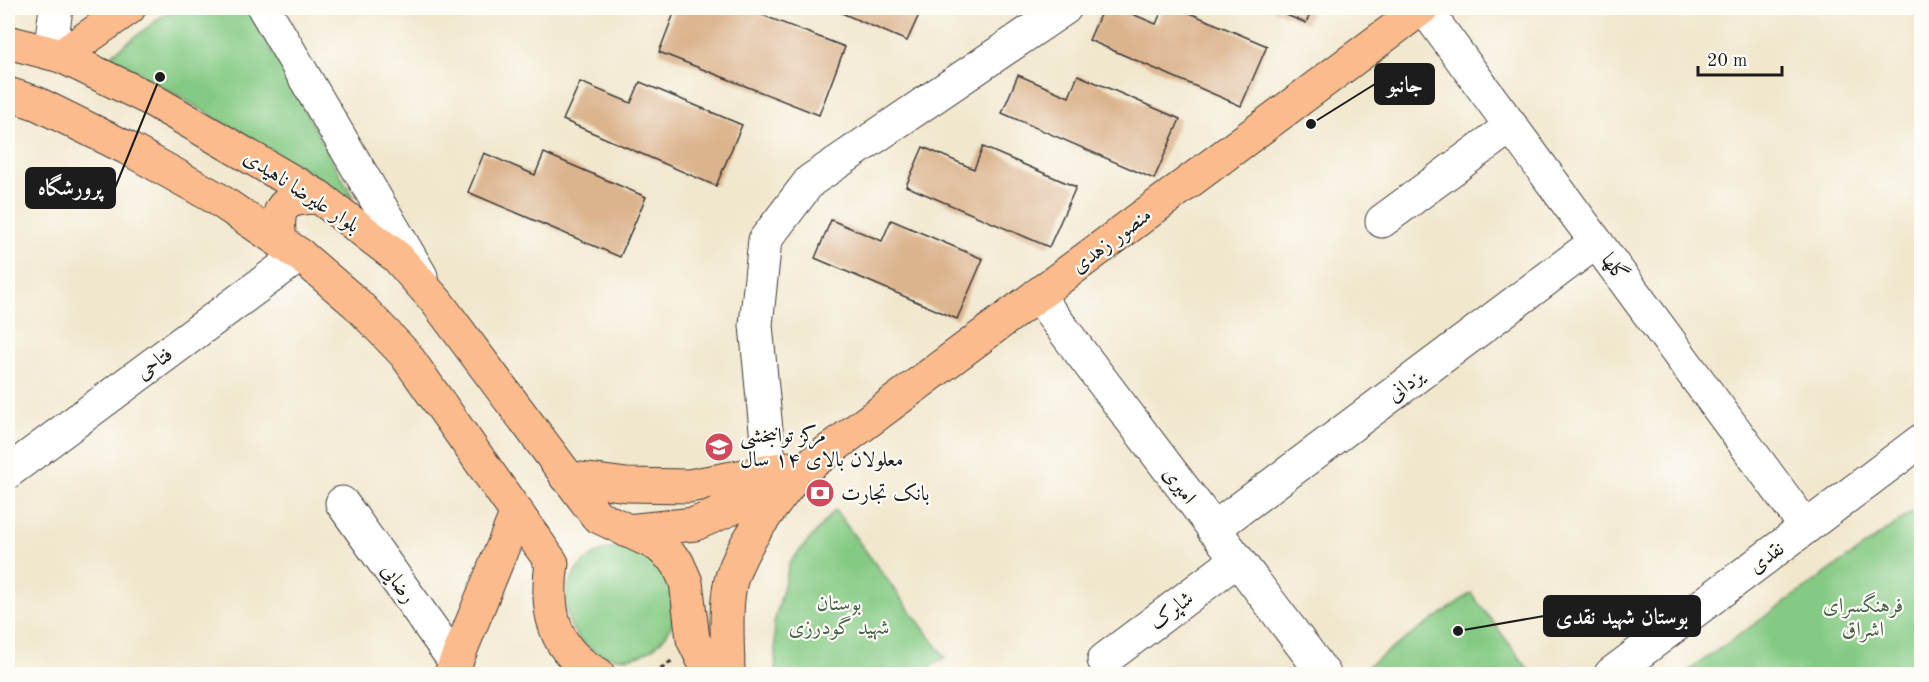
<svg xmlns="http://www.w3.org/2000/svg" width="1929" height="682" viewBox="0 0 1929 682" font-family="'Old Standard TT',Amiri,serif">
<style>
.green{fill:#85ca84;stroke:#507350;stroke-width:1.5}
.building{fill:#dbb38d}
.lines{fill:none;stroke-linecap:round;stroke-linejoin:round}
.minor-casing{stroke:#3c3a37;stroke-width:35}
.major-casing{stroke:#3c3a37;stroke-width:35}
.path{stroke:#3c3a37;stroke-width:4;stroke-dasharray:4.5 4.5;stroke-linecap:butt}
.minor{stroke:#fff;stroke-width:33}
.major{stroke:#fbbb8c;stroke-width:33}
.labels{text-anchor:middle;stroke-width:4.5;stroke-linejoin:round;paint-order:stroke}
.street-label{font-size:21px;fill:#1c1c1c;stroke:#fdfcf7}
.poi-label{font-size:21px;fill:#1c1c1c;stroke:#fdfcf7;text-anchor:start}
.park-label{font-size:21px;fill:#466246;stroke:#fdfcf7}
.leader{fill:none;stroke:#1c1c1c;stroke-width:2}
.callout-dot{fill:#1c1c1c;stroke:#fdfcf7;stroke-width:2}
.callout{fill:#1c1c1c;stroke:#1c1c1c;stroke-width:2}
.callout-label{font-size:22px;text-anchor:middle;font-weight:bold;fill:#fff}
</style>
<rect width="100%" height="100%" fill="#fdfcf7"/>
<filter id="ink" filterUnits="userSpaceOnUse"><feTurbulence type="fractalNoise" baseFrequency=".0167" numOctaves="2"/><feDisplacementMap in="SourceGraphic" scale="12" xChannelSelector="R" yChannelSelector="G"/><feConvolveMatrix kernelMatrix="1 2 1 2 8 2 1 2 1" color-interpolation-filters="sRGB"/></filter>
<filter id="wash" filterUnits="userSpaceOnUse"><feTurbulence type="fractalNoise" baseFrequency=".008" numOctaves="4" result="noise"/><feDisplacementMap in="SourceGraphic" scale="24" xChannelSelector="R" yChannelSelector="G"/><feGaussianBlur stdDeviation="1.35" result="paint"/><feColorMatrix in="noise" values="0 0 0 0 0 0 0 0 0 0 0 0 0 0 0 0 0 1.4 0 .05"/><feComposite in="paint" operator="in"/></filter>
<g filter="url(#wash)">
<rect width="100%" height="100%" fill="#f1e7cd"/>
<g class="green">
<polygon points="173,8 248,8 354,199 110,56"/>
<polygon points="1921,506 1921,674 1684,674"/>
<polygon points="835,510 945,657 920,674 776,674 774,623 790,562"/>
<circle cx="621" cy="603" r="55"/>
<polygon points="1471,593 1532,674 1365,674 1362,670"/>
</g>
<g id="blocks">
<g class="building">
<polygon points="676,8 744,8 845,47 819,115 659,52"/>
<polygon points="830,8 922,8 907,41"/>
<polygon points="1103,8 1118,8 1156,24 1163,8 1178,8 1267,46 1241,106 1089,40"/>
<polygon points="1269,8 1313,8 1306,23"/>
<polygon points="1018,75 1069,97 1078,75 1180,119 1154,179 1002,113"/>
<polygon points="580,82 631,103 640,82 742,125 716,186 563,120"/>
<polygon points="923,147 974,169 983,147 1076,187 1049,247 906,186"/>
<polygon points="484,153 535,175 544,153 646,197 620,257 468,192"/>
<polygon points="831,220 882,241 891,220 983,259 957,319 815,258"/>
</g>
</g>
</g>
<g filter="url(#ink)">
<use href="#blocks" fill-opacity="0" stroke="#3c3a37" stroke-width="1.5"/>
<g class="lines">
<g class="minor-casing">
<g id="minor">
<polyline points="264,8 421,276"/>
<polyline points="1424,8 1806,527"/>
<polyline points="50,53 56,8"/>
<polyline points="1382,221 1511,126"/>
<polyline points="1037,295 1324,674"/>
<polyline points="8,472 300,255"/>
<polyline points="770,472 756,325 765,240 810,181 1065,8"/>
<polyline points="342,503 456,663"/>
<polyline points="1213,529 1596,242"/>
<polyline points="1104,660 1237,560"/>
<polyline points="1611,674 1922,440"/>
</g>
</g>
<g class="major-casing">
<g id="major">
<polyline points="8,42 61,56 152,100 319,197 397,257 436,301 597,516 658,545 677,562 686,582 693,639 710,674"/>
<polyline points="61,56 129,8"/>
<path d="M8 94 36 103 127 148 216 198 300 255 357 304 405 354 552 563C545 610 553 651 598 674"/>
<path d="M280 241C275 205 283 198 319 197"/>
<polyline points="566,477 627,485 689,486 787,468"/>
<polyline points="627,531 695,524 744,503 800,472 1422,8"/>
<polyline points="451,674 517,512"/>
<path d="M728 674C728 648 724 602 732 577 744 541 768 512 791 482"/>
</g>
</g>
<polyline class="path" points="653,674 672,661"/>
<use href="#minor" class="minor"/>
<use href="#major" class="major"/>
</g>
</g>
<defs>
<g id="school-disc" transform="scale(1.5)"><circle r="9.5" fill="#d1495b" stroke="#fdfcf7"/><path d="M0-5L7-2L0 1L-7-2ZM-4 1L0 2.5L4 1V4Q0 6-4 4Z" fill="#fff"/></g>
<g id="bank-disc" transform="scale(1.5)"><circle r="9.5" fill="#d1495b" stroke="#fdfcf7"/><path d="M-6-4H6V4H-6ZM0-2.3a2.3 2.3 0 1 0 0 4.6a2.3 2.3 0 1 0 0-4.6Z" fill="#fff"/></g>
</defs>
<g fill-rule="evenodd">
<use href="#school-disc" x="719" y="447"/>
<use href="#bank-disc" x="820" y="493"/>
</g>
<g class="labels">
<g class="street-label">
<text transform="translate(302 191) rotate(33)" y="7">بلوار علیرضا ناهیدی</text>
<text transform="translate(1111 240) rotate(-37)" y="7">منصور زهدی</text>
<text transform="translate(1615 267) rotate(54)" y="7">گلها</text>
<text transform="translate(154 363) rotate(-36)" y="7">فتاحی</text>
<text transform="translate(1405 385) rotate(-37)" y="7">یزدانی</text>
<text transform="translate(1180 485) rotate(53)" y="7">امیری</text>
<text transform="translate(1766 557) rotate(-37)" y="7">نقدی</text>
<text transform="translate(399 583) rotate(54)" y="7">رضایی</text>
<text transform="translate(1171 610) rotate(-37)" y="7">شاپرک</text>
</g>
<g class="poi-label">
<text x="740" y="442">مرکز توانبخشی<tspan x="740" dy="24">معلولان بالای ۱۴ سال</tspan></text>
<text x="841" y="500">بانک تجارت</text>
</g>
<g class="park-label">
<text x="839" y="610">بوستان<tspan x="839" dy="24">شهید گودرزی</tspan></text>
<text x="1863" y="612">فرهنگسرای<tspan x="1863" dy="24">اشراق</tspan></text>
</g>
</g>
<path class="leader" d="M1311 124L1375 84M160 77L115 188M1458 631L1544 616"/>
<g class="callout-dot">
<circle cx="1311" cy="124" r="6"/>
<circle cx="160" cy="77" r="6"/>
<circle cx="1458" cy="631" r="6"/>
</g>
<g class="callout">
<rect x="1375" y="64" width="59" height="40" rx="6"/>
<rect x="26" y="168" width="89" height="40" rx="6"/>
<rect x="1544" y="596" width="156" height="40" rx="6"/>
</g>
<g class="callout-label">
<text x="1405" y="92">جانبو</text>
<text x="70" y="195">پرورشگاه</text>
<text x="1622" y="624">بوستان شهید نقدی</text>
</g>
<rect width="1929" height="682" fill="none" stroke="#fdfcf7" stroke-width="30"/>
<path d="M1698 66v9h84v-9" fill="none" stroke="#1c1c1c" stroke-width="3"/>
<text x="1707" y="66" font-size="18" fill="#1c1c1c" stroke="#fdfcf7" stroke-width="4.5" paint-order="stroke">20 m</text>
</svg>
